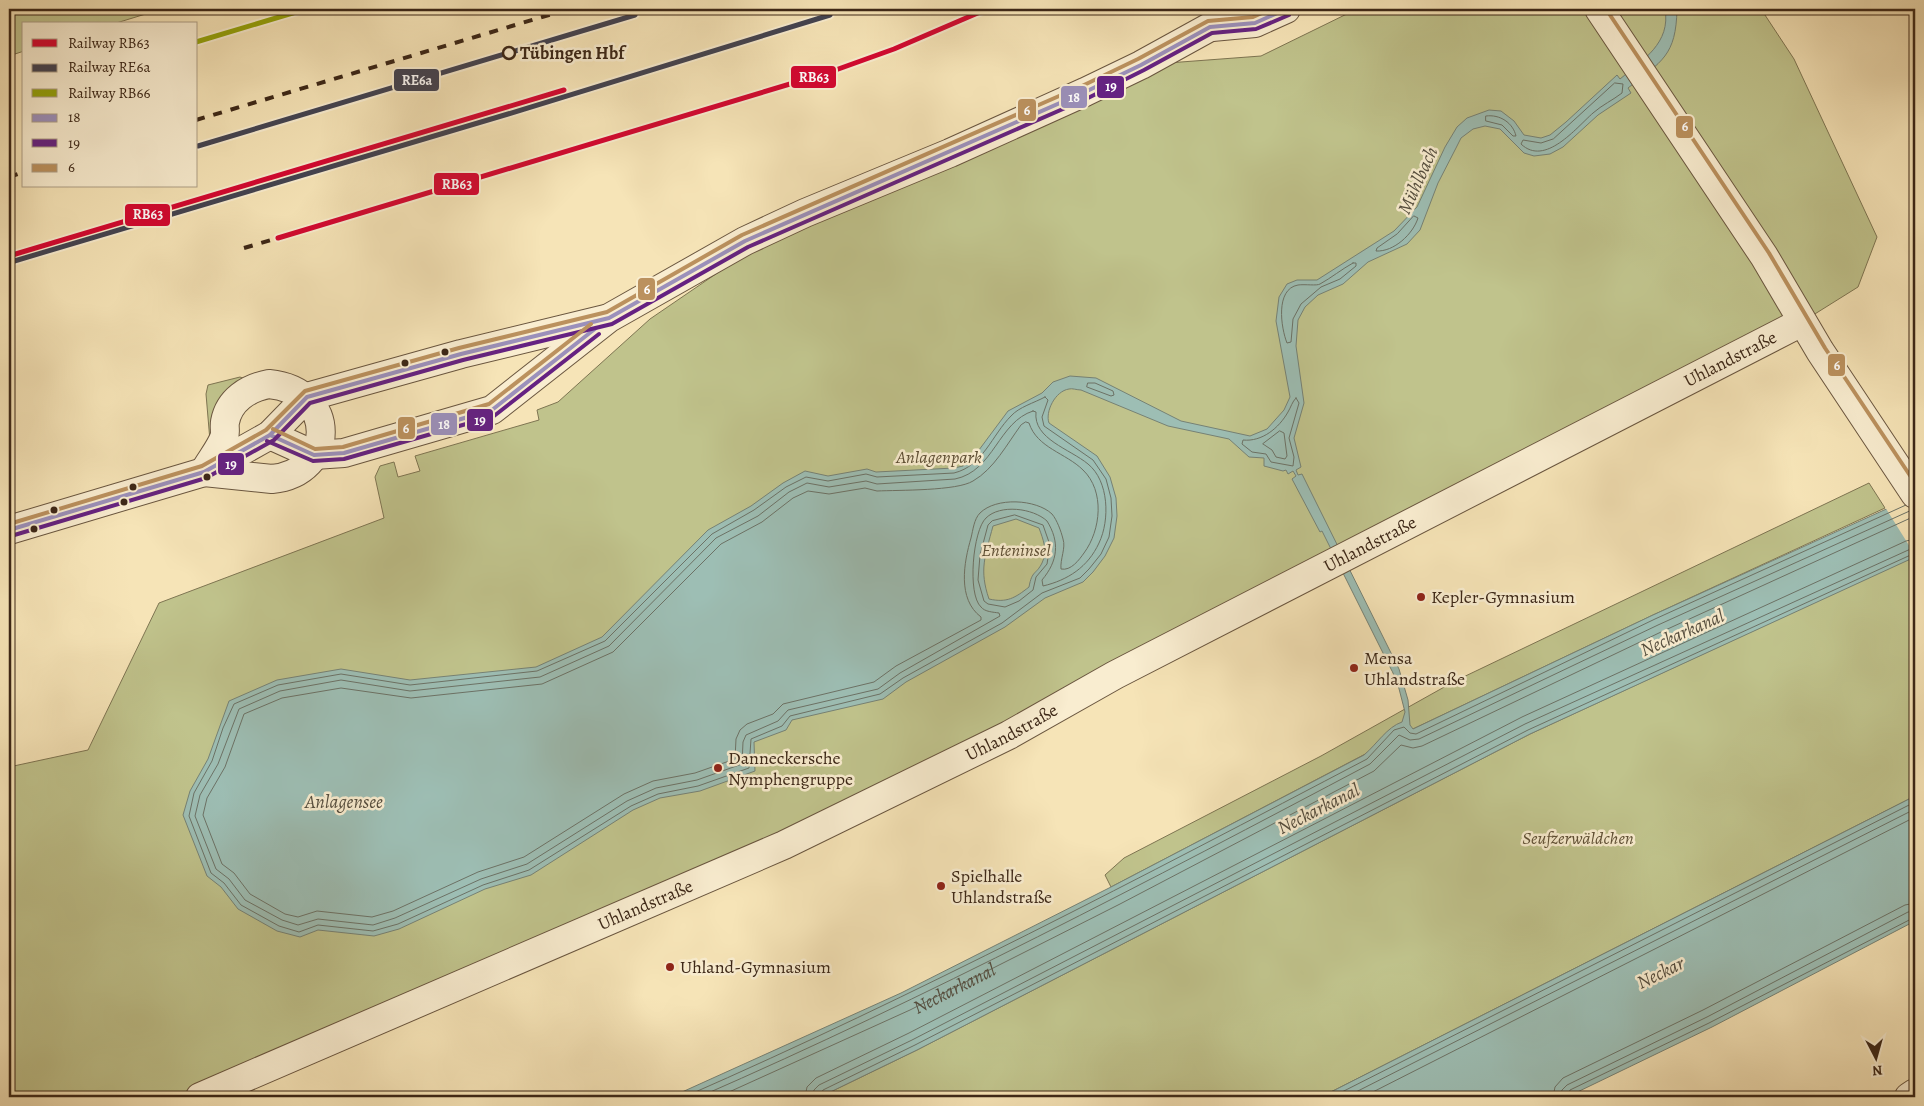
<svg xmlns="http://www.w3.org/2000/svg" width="1924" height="1106" viewBox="0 0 1924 1106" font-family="Alegreya,serif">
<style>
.green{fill:#c0c38c;stroke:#7e7552}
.water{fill:#9dbeb4;stroke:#768275;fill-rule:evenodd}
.pier{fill:#f6e4b7}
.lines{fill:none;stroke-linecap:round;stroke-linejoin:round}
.shore{stroke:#6c7266;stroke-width:1}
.minor-casing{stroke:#6a563f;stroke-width:30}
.minor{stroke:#f9edd0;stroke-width:28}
.rail{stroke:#3c2717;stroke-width:4;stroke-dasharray:9 9;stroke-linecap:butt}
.bus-1-casing{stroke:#f9edd0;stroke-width:8}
.bus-2-casing{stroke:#f9edd0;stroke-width:8}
.bus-3-casing{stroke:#f9edd0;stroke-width:8}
.bus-1{stroke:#9b90bb;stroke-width:4}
.bus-2{stroke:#652282;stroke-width:4}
.bus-3{stroke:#bb915e;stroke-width:4}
.rail-1-casing{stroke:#f9edd0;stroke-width:9}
.rail-2-casing{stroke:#f9edd0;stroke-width:9}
.rail-3-casing{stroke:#f9edd0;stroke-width:9}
.rail-1{stroke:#d30730;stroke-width:5}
.rail-2{stroke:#424351;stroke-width:5}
.rail-3{stroke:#94a20a;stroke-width:5}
.stop-dot{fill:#f9edd0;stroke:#3c2717;stroke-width:2.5}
.bus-dot{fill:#3c2717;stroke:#f9edd0;stroke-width:2}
.poi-dot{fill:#8f2418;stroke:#f9edd0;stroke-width:2}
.labels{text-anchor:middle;stroke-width:5;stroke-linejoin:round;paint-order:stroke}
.stop-label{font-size:18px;font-weight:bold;fill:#3c2717;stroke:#f9edd0;text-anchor:start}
.street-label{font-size:18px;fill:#3c2717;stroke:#f9edd0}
.park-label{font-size:18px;font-style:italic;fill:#5d4e34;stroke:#f9edd0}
.poi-label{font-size:18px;fill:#3c2717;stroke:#f9edd0;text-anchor:start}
.water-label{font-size:19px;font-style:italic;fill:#544d3e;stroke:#f9edd0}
.line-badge{stroke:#f9edd0;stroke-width:2}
.badge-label{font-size:14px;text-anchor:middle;font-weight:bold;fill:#fff}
</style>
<rect width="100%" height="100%" fill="#f6e4b7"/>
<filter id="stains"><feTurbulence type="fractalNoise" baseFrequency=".004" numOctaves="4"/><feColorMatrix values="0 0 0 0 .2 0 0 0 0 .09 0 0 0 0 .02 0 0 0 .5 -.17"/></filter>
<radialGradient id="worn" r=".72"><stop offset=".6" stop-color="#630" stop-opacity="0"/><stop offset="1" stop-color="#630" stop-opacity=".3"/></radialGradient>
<g class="green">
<polygon points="9,9 162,9 113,24 24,24 24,51 9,56"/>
<polygon points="1357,9 1397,9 1401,15 1407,9 1761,9 1794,59 1877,237 1858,287 1802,322 1009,735 200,1097 9,1097 9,767 88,750 159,603 384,518 375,477 380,466 394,462 398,477 420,471 415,456 539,420 537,410 558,402 650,319 805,213 1141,65 1261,56"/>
<polygon points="240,377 245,379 210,441 206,394 208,385"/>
<polygon points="1869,483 1885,508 1653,615 1415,728 1111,887 1105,875 1124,858 1321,756 1455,681"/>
<polygon points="1915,556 1915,796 1321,1097 820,1097 917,1050 1530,734"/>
</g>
<g class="water">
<path d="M1665 9H1677C1676 56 1662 61 1628 88L1631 93 1598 115 1563 147 1550 154 1534 156 1524 153 1500 129 1485 126 1473 129 1461 138 1456 148 1438 183 1420 230 1407 244 1368 262 1343 284 1318 295 1305 307 1298 320 1296 346 1304 403 1294 438 1301 467 1296 470 1298 475 1302 474 1399 669 1408 700 1410 725 1413 729 1653 615 1915 496V557L1530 734 917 1050 820 1097H671L901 993 1111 887 1364 755C1377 744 1387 727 1402 722L1405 712 1397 681 1322 531 1320 532 1292 479 1296 476 1293 471 1288 474 1286 470 1283 471 1264 466V458L1249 457 1229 439 1168 426 1081 390C1077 390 1072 388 1069 389 1055 391 1045 412 1049 423L1097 456 1110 477 1116 498 1117 516 1114 538 1105 556 1093 572 1083 582 1045 598 1005 627 906 682 883 699 792 720 786 730 754 742 755 771 700 791 660 798 633 810 531 875 485 889 399 929 374 936 318 930 300 937 277 931 238 909 221 887 207 876 183 815 190 791 208 759 229 701 277 680 341 669 410 680 536 667 602 637 708 530 751 506 783 483 805 471 828 476 867 469 876 472 954 468 963 466 973 458 1008 411 1042 393 1053 382 1070 376 1096 378 1181 421 1250 436 1267 429 1284 410 1290 397 1276 321 1279 297 1287 284 1297 280H1317L1394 231 1417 207 1445 147 1457 127 1467 118 1489 110 1501 111 1514 121 1524 135 1541 138 1550 135 1566 122 1617 75 1620 79C1643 60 1671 43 1665 9ZM1016 519 1039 528C1043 539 1048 551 1042 563 1036 575 1032 570 1029 587 1015 598 1007 603 989 599 979 570 985 556 993 526Z"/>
<polygon points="1915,796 1915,921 1712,1027 1567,1097 1321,1097"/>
</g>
<polygon class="pier" points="1915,493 1915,555 1885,507"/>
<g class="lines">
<g class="shore">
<path d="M1615 83 1623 84 1622 93C1613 100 1602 105 1593 113 1576 128 1545 167 1521 144L1523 140 1541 143 1553 139Z"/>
<path d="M1486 116C1500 114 1513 123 1516 136H1513L1502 125 1486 121Z"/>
<path d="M1414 216 1418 218C1413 234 1394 252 1376 251L1377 248 1397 234Z"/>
<path d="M1353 263H1356V266L1340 279 1321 287 1301 304 1293 319 1291 342 1287 343C1281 328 1275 289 1298 285 1305 284 1317 286 1320 284 1331 278 1342 269 1353 263Z"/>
<polygon points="1088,383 1095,383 1113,391 1114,395 1111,396 1087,387"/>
<path d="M1045 397 1048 400 1042 417 1044 426 1093 460 1106 479 1111 498 1112 516 1109 537 1101 554 1089 569 1080 578 1042 593 1002 623 903 678 880 694 790 716 782 726 751 739 749 768 698 786 658 794 631 806 529 870 483 885 398 924 373 931 318 925 299 932 279 926 241 905 224 883 211 873 189 816 194 793 212 761 223 728 234 704 278 685 341 674 410 685 537 671 605 641 712 534 754 510 786 487 806 477 828 481 866 474 877 477 954 473C983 466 992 435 1011 416 1019 407 1034 403 1045 397Z"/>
<path d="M1296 398 1299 403 1289 438 1294 457 1293 466 1271 462 1266 454 1252 452 1242 444 1243 440C1262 442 1279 428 1288 412 1291 407 1292 402 1296 398Z"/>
<path d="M1033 411 1036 412C1033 439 1070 449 1088 464 1109 481 1110 520 1099 543 1088 567 1068 580 1043 586L1042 580C1058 561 1060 542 1047 521 1033 508 1000 504 986 518 973 530 967 594 981 607 985 612 993 612 999 613L1000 616 900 673 878 689 788 710 778 721 746 735 743 742 742 764 697 780 656 788 627 801 527 864 481 879 395 918 373 925 318 919 298 925 282 920 245 900 229 879 216 869 195 816 200 795 218 764 239 709 280 691 341 680 410 691 540 677 609 646 716 538 758 516 789 492 807 483 829 487 866 481 877 484 955 479C994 471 998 422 1033 411Z"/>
<path d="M1026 422 1029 423C1037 448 1066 453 1083 470 1105 491 1101 530 1084 553 1079 560 1071 571 1061 569 1060 559 1066 548 1063 539 1061 531 1057 520 1052 514 1036 499 996 497 980 513 974 519 973 530 971 538 964 562 957 599 981 617V620L896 666 874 682 783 704 773 714 747 724 740 730 736 739 735 759 695 773 653 781 624 794 524 857 478 872 393 911 372 917 317 911 298 917 285 914 250 894 234 873 222 864 203 815 207 798 225 767 244 714 282 698 341 688 411 698 542 684 613 652 721 544 762 522 793 498 808 491 829 494 865 488 877 491C899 490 957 491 973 481 994 469 1007 444 1021 425Z"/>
<polygon points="1280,431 1284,433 1287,456 1285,459 1276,457 1272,450 1263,444"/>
<polygon points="1015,515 1043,525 1050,545 1047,564 1036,577 1033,590 1019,601 1005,607 988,604 984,601 978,580 980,555 988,525 992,521"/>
<path d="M684 1097C917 995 1142 877 1367 759L1394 730 1404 727 1410 733 1416 734 1655 619 1906 505"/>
<path d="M699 1097C928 997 1149 881 1370 764L1399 735 1410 740 1419 739 1658 625 1914 509"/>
<path id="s1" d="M718 1097 910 1010 1120 904 1374 771 1401 745 1413 748 1422 746 1661 632 1915 516"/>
<polyline points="805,1097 807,1087 816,1078 909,1033 1522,717 1906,541 1915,539"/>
<polyline points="813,1097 814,1090 819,1085 912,1040 1525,724 1915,547"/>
<polyline points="819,1097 823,1090 915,1045 1528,730 1915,553"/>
<polyline points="1332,1097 1915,802"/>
<polyline points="1346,1097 1915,809"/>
<polyline points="1363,1097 1915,817"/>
<polyline points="1553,1097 1555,1087 1563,1078 1703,1010 1905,905 1915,903"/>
<polyline points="1560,1097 1562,1090 1567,1085 1707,1017 1908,912 1915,911"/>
<polyline points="1567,1097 1570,1090 1709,1023 1915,917"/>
</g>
<g class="minor-casing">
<g id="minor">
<polyline points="1599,9 1764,256 1820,351 1915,494"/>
<polyline points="1212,27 1255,23 1286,9"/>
<path d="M269 384C339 391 336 473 272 479L204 472C210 461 220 449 224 438 226 433 224 427 225 422 229 400 248 388 269 384Z"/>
<polyline points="270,435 314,455 344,453 492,410 609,318 745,241 805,213 950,153 1085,92 1141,65 1210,27 1235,9"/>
<polyline points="9,530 204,472 270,435 307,397 461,354 605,319"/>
<path id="s2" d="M200 1097 784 845 1009 735 1115 675 1802 322"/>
<polyline points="1909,1097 1915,1093"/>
</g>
</g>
<use href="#minor" class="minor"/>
<g class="rail">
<polyline points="196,120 569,9"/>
<polyline points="9,177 24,172"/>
<polyline points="244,248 278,238"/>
</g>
<g class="bus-1-casing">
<g id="bus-1">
<polyline points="270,435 314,455 344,453 492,410 596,328"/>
<polyline points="9,530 204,472 270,435 307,397 461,354 609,318 745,241 1085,92 1141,65 1210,27 1255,23 1286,9"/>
</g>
</g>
<g class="bus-2-casing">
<g id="bus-2">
<polyline points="267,441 313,461 344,459 494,416 599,334"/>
<polyline points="11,536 206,478 274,440 310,403 463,360 612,324 748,247 1088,98 1144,70 1212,33 1256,29 1289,15"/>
</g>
</g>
<g class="bus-3-casing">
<g id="bus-3">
<polyline points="1606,9 1769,253 1825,348 1915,483"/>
<polyline points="273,429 315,449 343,447 489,404 591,324"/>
<polyline points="9,524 202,466 266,430 305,391 459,348 607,312 742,235 1082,86 1138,59 1208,21 1253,17 1271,9"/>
</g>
</g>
<use href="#bus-1" class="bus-1"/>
<use href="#bus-2" class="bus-2"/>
<use href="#bus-3" class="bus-3"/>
<g class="rail-1-casing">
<g id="rail-1">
<polyline points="278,238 830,72 894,49 987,9"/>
<polyline points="9,256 564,90"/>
</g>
</g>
<g class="rail-2-casing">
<g id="rail-2">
<polyline points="198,146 635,15"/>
<polyline points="11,262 508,114 830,15"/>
</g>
</g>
<g class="rail-3-casing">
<polyline id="rail-3" points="196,42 306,9"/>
</g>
<use href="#rail-1" class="rail-1"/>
<use href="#rail-2" class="rail-2"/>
<use href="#rail-3" class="rail-3"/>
</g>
<circle class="stop-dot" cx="509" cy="53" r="6"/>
<g class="bus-dot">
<circle cx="445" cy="352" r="4.5"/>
<circle cx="405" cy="363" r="4.5"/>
<circle cx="207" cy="477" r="4.5"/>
<circle cx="133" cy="487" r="4.5"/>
<circle cx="124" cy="502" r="4.5"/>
<circle cx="54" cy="510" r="4.5"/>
<circle cx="34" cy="529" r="4.5"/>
</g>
<g class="poi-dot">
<circle cx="1421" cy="597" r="5"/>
<circle cx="1354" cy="668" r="5"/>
<circle cx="718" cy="768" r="5"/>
<circle cx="941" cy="886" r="5"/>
<circle cx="670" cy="967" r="5"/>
</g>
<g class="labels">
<g class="stop-label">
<text x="520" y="59">Tübingen Hbf</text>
</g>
<g class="street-label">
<text dy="6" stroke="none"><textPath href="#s2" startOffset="1700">Uhlandstraße</textPath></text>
<text dy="6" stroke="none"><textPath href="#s2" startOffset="1295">Uhlandstraße</textPath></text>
<text dy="6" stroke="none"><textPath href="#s2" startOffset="890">Uhlandstraße</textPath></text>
<text dy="6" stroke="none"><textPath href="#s2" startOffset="485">Uhlandstraße</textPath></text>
</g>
<g class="park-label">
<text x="939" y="463">Anlagenpark</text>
<text x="1016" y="556">Enteninsel</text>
<text x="1578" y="844">Seufzerwäldchen</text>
</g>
<g class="poi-label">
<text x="1431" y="603">Kepler-Gymnasium</text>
<text x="1364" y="664">Mensa<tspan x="1364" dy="21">Uhlandstraße</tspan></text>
<text x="728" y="764">Danneckersche<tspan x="728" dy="21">Nymphengruppe</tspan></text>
<text x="951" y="882">Spielhalle<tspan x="951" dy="21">Uhlandstraße</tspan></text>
<text x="680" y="973">Uhland-Gymnasium</text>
</g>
<g class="water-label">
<text transform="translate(1417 180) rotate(-66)" y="7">Mühlbach</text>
<text transform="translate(1682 632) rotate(-24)" y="7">Neckarkanal</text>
<text x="344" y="808">Anlagensee</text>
<text transform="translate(1318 808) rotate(-27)" y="7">Neckarkanal</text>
<text transform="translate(1660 972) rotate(-26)" y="7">Neckar</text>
<text dy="7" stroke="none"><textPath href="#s1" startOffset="260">Neckarkanal</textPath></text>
</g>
</g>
<g class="line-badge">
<rect x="790" y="65" width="47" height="24" rx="5" fill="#d30730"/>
<rect x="393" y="68" width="47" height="24" rx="5" fill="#424351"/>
<rect x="1096" y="75" width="29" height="24" rx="5" fill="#652282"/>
<rect x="1060" y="85" width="28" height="24" rx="5" fill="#9b90bb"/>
<rect x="1017" y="98" width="20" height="24" rx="5" fill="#bb915e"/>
<rect x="1675" y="115" width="19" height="24" rx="5" fill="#bb915e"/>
<rect x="433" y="172" width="47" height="24" rx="5" fill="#d30730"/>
<rect x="124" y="203" width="47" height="24" rx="5" fill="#d30730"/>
<rect x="637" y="277" width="19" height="24" rx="5" fill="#bb915e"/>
<rect x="1827" y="353" width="19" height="24" rx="5" fill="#bb915e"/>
<rect x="466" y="408" width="28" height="24" rx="5" fill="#652282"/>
<rect x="430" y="412" width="28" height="24" rx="5" fill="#9b90bb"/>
<rect x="397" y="416" width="19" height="24" rx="5" fill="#bb915e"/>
<rect x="217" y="452" width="28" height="24" rx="5" fill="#652282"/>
</g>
<g class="badge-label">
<text x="814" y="82">RB63</text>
<text x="417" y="85">RE6a</text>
<text x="1111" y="91">19</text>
<text x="1074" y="102">18</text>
<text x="1027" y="115">6</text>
<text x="1685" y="131">6</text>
<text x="457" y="189">RB63</text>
<text x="148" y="219">RB63</text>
<text x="647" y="294">6</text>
<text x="1837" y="370">6</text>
<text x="480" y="425">19</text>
<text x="444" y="429">18</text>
<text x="406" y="433">6</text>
<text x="231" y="469">19</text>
</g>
<rect width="1924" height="1106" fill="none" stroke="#f6e4b7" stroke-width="30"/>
<rect x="10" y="10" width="1904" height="1086" fill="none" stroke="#3c2717" stroke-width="2.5"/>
<rect x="15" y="15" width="1894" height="1076" fill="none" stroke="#3c2717"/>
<rect x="22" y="22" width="175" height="165" fill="#f9edd0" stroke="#ad9e86"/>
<rect x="32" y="39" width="25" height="8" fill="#d30730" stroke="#ad9e86"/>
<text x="68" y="48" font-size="15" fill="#3c2717">Railway RB63</text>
<rect x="32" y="64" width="25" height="8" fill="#424351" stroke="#ad9e86"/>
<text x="68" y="72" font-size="15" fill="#3c2717">Railway RE6a</text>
<rect x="32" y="89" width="25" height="8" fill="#94a20a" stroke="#ad9e86"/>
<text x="68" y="98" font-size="15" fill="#3c2717">Railway RB66</text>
<rect x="32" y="114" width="25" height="8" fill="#9b90bb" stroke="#ad9e86"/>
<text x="68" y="122" font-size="15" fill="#3c2717">18</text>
<rect x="32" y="139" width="25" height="8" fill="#652282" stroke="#ad9e86"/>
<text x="68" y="148" font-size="15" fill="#3c2717">19</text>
<rect x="32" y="164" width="25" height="8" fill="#bb915e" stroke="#ad9e86"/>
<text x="68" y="172" font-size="15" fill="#3c2717">6</text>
<g transform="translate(1876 1058) rotate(174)" stroke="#f9edd0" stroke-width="4" paint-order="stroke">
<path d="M0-4L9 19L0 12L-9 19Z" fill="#3c2717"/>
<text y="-8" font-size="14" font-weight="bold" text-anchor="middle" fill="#3c2717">N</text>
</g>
<rect width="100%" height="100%" filter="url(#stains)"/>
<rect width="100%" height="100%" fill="url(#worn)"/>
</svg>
